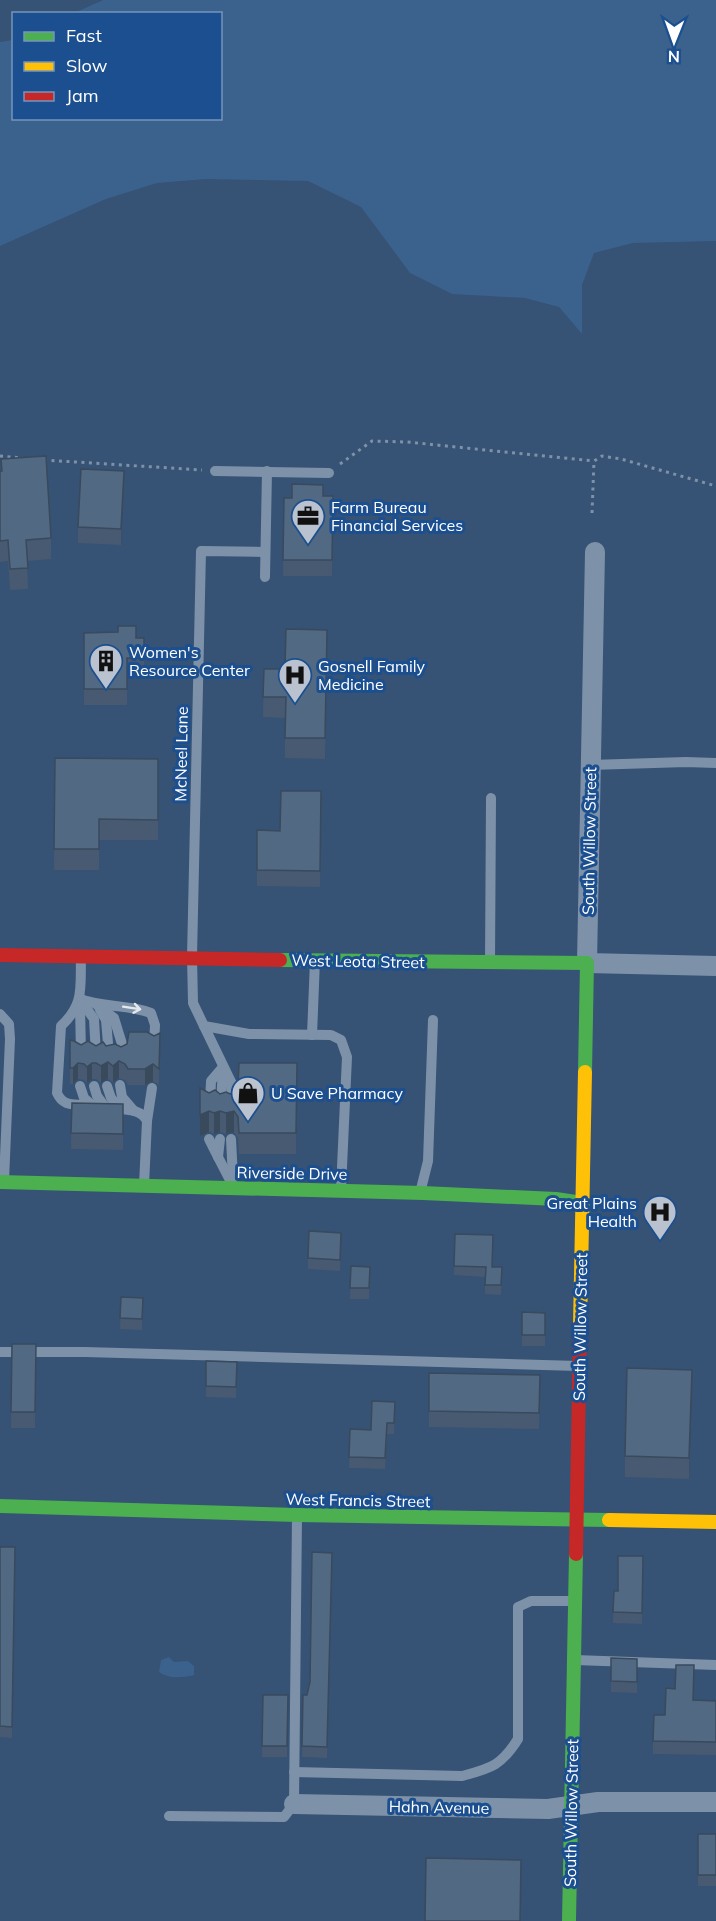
<svg xmlns="http://www.w3.org/2000/svg" width="716" height="1921" viewBox="0 0 716 1921" font-family="Mulish,sans-serif">
<style>
.water{fill:#3b618d}
.lines{fill:none;stroke-linecap:round;stroke-linejoin:round}
.path{stroke:#7d92a8;stroke-width:3;stroke-dasharray:3 4.5;stroke-linecap:butt}
.lane{stroke:#7d92a8;stroke-width:10}
.street{stroke:#7d92a8;stroke-width:20}
.fast{stroke:#4caf50;stroke-width:14}
.slow{stroke:#ffc107;stroke-width:14}
.jam{stroke:#c62828;stroke-width:14}
.wall{fill:#475a72}
.shaded-wall{fill:#394a5c}
.building{fill:#526984;stroke:#394a5c;stroke-width:1.5}
.oneway{stroke:#e5e9ee}
.labels{text-anchor:middle;stroke-width:6;stroke-linejoin:round;paint-order:stroke}
.poi-label{font-size:16px;fill:#fff;stroke:#1b4f8f;text-anchor:start}
.street-label{font-size:16px;fill:#fff;stroke:#1b4f8f}
</style>
<rect width="100%" height="100%" fill="#365274"/>
<g class="water">
<polygon points="103,0 716,0 716,241 633,243 594,253 582,285 582,334 559,307 525,298 452,294 410,273 361,207 308,181 206,179 157,183 106,199 0,246 0,42 13,40 14,118 220,118 220,14 74,13"/>
<path d="M169 1657 174 1662 188 1661 194 1666V1675C183 1678 168 1679 159 1672L161 1660Z"/>
</g>
<g class="lines">
<g class="path">
<polyline points="0,456 22,458"/>
<polyline points="44,460 202,470"/>
<polyline points="340,464 372,441 407,442 594,461"/>
<polyline points="592,513 594,461 602,456 621,459 716,486"/>
</g>
<g class="lane">
<polyline points="215,471 329,473"/>
<polyline points="265,552 201,551 192,957 193,1003 204,1026 249,1034 331,1035 341,1040 347,1057 341,1189"/>
<polyline points="265,577 267,471"/>
<polyline points="590,765 686,762 716,763"/>
<path d="M81 956C80 987 85 1004 61 1026L57 1093C63 1106 72 1104 84 1105"/>
<polyline points="490,963 491,798"/>
<path d="M80 999C103 1008 128 1004 151 1013L155 1025 154 1045"/>
<polyline points="80,999 94,1019 96,1055"/>
<polyline points="80,1005 81,1054"/>
<polyline points="97,1005 114,1018 122,1044 121,1056"/>
<polyline points="100,1010 106,1020 109,1055"/>
<polyline points="0,1014 9,1024 10,1039 4,1181"/>
<polyline points="204,1026 232,1084 231,1107"/>
<polyline points="312,1035 315,960"/>
<polyline points="120,1085 122,1097 134,1111"/>
<polyline points="80,1086 84,1098 92,1105"/>
<polyline points="94,1086 97,1096 105,1107"/>
<polyline points="107,1086 111,1098 120,1109"/>
<polyline points="210,1104 211,1081 223,1067"/>
<polyline points="221,1105 223,1067"/>
<path d="M112 1108C124 1110 141 1108 147 1121L144 1185"/>
<polyline points="147,1121 152,1088"/>
<polyline points="209,1139 218,1157"/>
<polyline points="220,1139 218,1157 233,1186"/>
<polyline points="231,1139 233,1179"/>
<polyline points="420,1193 428,1161 433,1020"/>
<polyline points="0,1352 85,1352 578,1366"/>
<polyline points="575,1660 716,1665"/>
<path d="M294 1772 462 1776C491 1768 501 1766 518 1739V1607L531 1601H575"/>
<polyline points="169,1816 284,1817 294,1804 297,1516"/>
</g>
<g class="street">
<polyline points="595,552 587,963 716,966"/>
<polyline points="294,1804 548,1809 598,1802 716,1802"/>
</g>
<g class="fast">
<polyline points="280,960 587,963 585,1072"/>
<polyline points="0,1182 423,1193 556,1199 582,1203"/>
<polyline points="0,1506 297,1515 609,1520"/>
<polyline points="569,1921 576,1554"/>
</g>
<g class="slow">
<polyline points="580,1326 585,1072"/>
<polyline points="609,1520 716,1522"/>
</g>
<g class="jam">
<polyline points="0,955 280,960"/>
<polyline points="576,1554 580,1326"/>
</g>
</g>
<g class="wall">
<polygon points="1,459 51,538 51,559 27,561 28,589 10,590 8,561 0,562 0,471 1,471"/>
<polygon points="124,487 121,545 78,543 78,527"/>
<polygon points="323,496 333,496 332,576 283,576 284,498"/>
<polygon points="84,633 144,638 144,669 139,669 139,674 127,674 127,705 84,705"/>
<polygon points="327,651 325,759 285,758 285,718 263,717 264,669 285,669"/>
<polygon points="55,758 158,759 158,840 99,840 99,870 54,870"/>
<polygon points="321,791 320,887 257,886 257,830 280,831"/>
<polygon points="160,1033 159,1085 153,1081 145,1085 128,1085 125,1080 119,1078 113,1082 108,1079 101,1083 96,1079 92,1079 87,1083 84,1080 78,1079 73,1084 70,1084 70,1040 81,1045 121,1047 154,1036"/>
<polygon points="297,1063 296,1154 239,1154 238,1138 234,1132 226,1134 220,1132 214,1134 209,1132 200,1136 209,1093 230,1094 235,1092"/>
<polygon points="72,1103 123,1104 123,1150 71,1149"/>
<polygon points="455,1234 493,1267 502,1267 501,1295 485,1294 485,1277 454,1275"/>
<polygon points="341,1244 340,1271 308,1269 308,1258"/>
<polygon points="351,1266 370,1267 369,1299 350,1299"/>
<polygon points="121,1297 143,1298 142,1330 120,1329"/>
<polygon points="522,1312 545,1313 545,1346 522,1346"/>
<polygon points="12,1344 36,1344 35,1428 11,1428"/>
<polygon points="237,1362 236,1398 206,1397 206,1386"/>
<polygon points="429,1373 540,1375 539,1429 429,1427"/>
<polygon points="692,1390 689,1479 625,1477 625,1456"/>
<polygon points="395,1402 394,1434 387,1434 385,1469 349,1468 350,1429 371,1430"/>
<polygon points="0,1547 15,1547 12,1738 0,1737"/>
<polygon points="332,1553 327,1758 302,1757 303,1695 307,1695"/>
<polygon points="643,1556 642,1624 613,1623 614,1591 618,1591"/>
<polygon points="611,1658 637,1659 637,1693 611,1692"/>
<polygon points="694,1678 693,1700 716,1701 716,1755 653,1754 653,1741 665,1715 675,1689"/>
<polygon points="263,1695 288,1695 287,1757 262,1757"/>
<rect x="698" y="1834" width="18" height="52"/>
</g>
<g class="shaded-wall">
<polygon points="124,471 124,487 121,545 121,529"/>
<polygon points="119,1061 119,1078 113,1082 113,1066"/>
<polygon points="108,1062 108,1079 101,1083 101,1066"/>
<polygon points="78,1063 78,1079 73,1084 73,1068"/>
<polygon points="92,1063 92,1079 87,1083 87,1067"/>
<polygon points="153,1064 153,1081 145,1085 145,1069"/>
<polygon points="209,1111 209,1132 200,1136 200,1115"/>
<polygon points="220,1111 220,1132 214,1134 214,1113"/>
<polygon points="234,1111 234,1132 226,1134 226,1113"/>
<polygon points="692,1370 692,1390 689,1479 689,1458"/>
</g>
<g class="building">
<polygon points="46,456 51,538 26,540 28,568 10,569 8,540 0,541 0,471 2,471 1,459"/>
<polygon points="81,469 124,471 121,529 78,527"/>
<polygon points="292,484 323,485 323,496 333,496 332,560 283,560 284,498 292,498"/>
<polygon points="118,626 136,626 136,638 144,638 144,653 139,653 139,658 127,658 127,689 84,689 84,633 118,632"/>
<polygon points="286,629 327,630 325,738 285,738 286,697 263,697 264,669 285,669"/>
<polygon points="55,758 158,759 158,820 99,819 99,849 54,849"/>
<polygon points="281,791 321,791 320,871 257,870 257,830 280,831"/>
<polygon points="129,1032 147,1032 154,1036 160,1033 159,1069 153,1064 145,1069 128,1069 125,1064 119,1061 113,1066 108,1062 101,1066 96,1063 92,1063 87,1067 84,1064 78,1063 73,1068 70,1068 70,1040 74,1041 81,1045 88,1041 96,1046 103,1042 106,1046 115,1044 121,1047 127,1044"/>
<polygon points="239,1063 297,1063 296,1133 239,1133 238,1117 234,1111 226,1113 220,1111 214,1113 209,1111 200,1115 200,1088 209,1093 215,1090 220,1094 226,1092 230,1094 235,1092 238,1087"/>
<polygon points="72,1103 123,1104 123,1134 71,1133"/>
<polygon points="309,1231 341,1233 340,1260 308,1258"/>
<polygon points="455,1234 493,1235 492,1267 502,1267 501,1285 485,1285 486,1267 454,1266"/>
<polygon points="351,1266 370,1267 369,1288 350,1288"/>
<polygon points="121,1297 143,1298 142,1319 120,1318"/>
<polygon points="522,1312 545,1313 545,1335 522,1335"/>
<polygon points="12,1344 36,1344 35,1412 11,1412"/>
<polygon points="206,1361 237,1362 236,1387 206,1386"/>
<polygon points="627,1368 692,1370 689,1458 625,1456"/>
<polygon points="429,1373 540,1375 539,1413 429,1411"/>
<polygon points="372,1401 395,1402 394,1423 387,1423 385,1458 349,1457 350,1429 371,1430"/>
<polygon points="0,1547 15,1547 12,1727 0,1726"/>
<polygon points="312,1552 332,1553 327,1747 302,1746 303,1695 307,1695 310,1682"/>
<polygon points="618,1556 643,1556 642,1613 613,1612 614,1591 618,1591"/>
<polygon points="611,1658 637,1659 637,1682 611,1681"/>
<polygon points="676,1665 694,1665 693,1700 716,1701 716,1742 653,1741 654,1715 665,1715 666,1688 675,1689"/>
<polygon points="263,1695 288,1695 287,1746 262,1746"/>
<rect x="698" y="1834" width="18" height="41"/>
<polygon points="426,1858 521,1860 520,1921 425,1921"/>
</g>
<defs><path id="oneway-shaft" d="M-6 0H5M1.5-3L5.5 0L1.5 3" fill="none" stroke-width="1.6" stroke-linecap="round" stroke-linejoin="round" transform="scale(1.5)"/></defs>
<use class="oneway" href="#oneway-shaft" transform="translate(132 1008) rotate(9)"/>
<defs>
<g id="office-pin" transform="scale(1.725)"><path d="M0 17L-7.5 6A9.5 9.5 0 1 1 7.5 6Z" fill="#b9c2ce" stroke="#1b4f8f"/><path d="M-6-3h4V-5.5h4V-3h4V5H-6ZM-1-4.5V-3h2v-1.5ZM-6 0V1H6V0Z" fill="#111"/></g>
<g id="building-pin" transform="scale(1.725)"><path d="M0 17L-7.5 6A9.5 9.5 0 1 1 7.5 6Z" fill="#b9c2ce" stroke="#1b4f8f"/><path d="M-4-6H4V6H1V3H-1V6H-4ZM-2.5-4.3h1.7v1.8h-1.7ZM.8-4.3h1.7v1.8H.8ZM-2.5-1h1.7V.8h-1.7ZM.8-1h1.7V.8H.8Z" fill="#111"/></g>
<g id="hospital-pin" transform="scale(1.725)"><path d="M0 17L-7.5 6A9.5 9.5 0 1 1 7.5 6Z" fill="#b9c2ce" stroke="#1b4f8f"/><path d="M-5-5h3v3.5h4V-5h3V5h-3V1.5h-4V5h-3Z" fill="#111"/></g>
<g id="shop-pin" transform="scale(1.725)"><path d="M0 17L-7.5 6A9.5 9.5 0 1 1 7.5 6Z" fill="#b9c2ce" stroke="#1b4f8f"/><path d="M-5-2.5h2.3a2.7 3.5 0 0 1 5.4 0H5L5.5 6h-11ZM-1.5-2.5h3a1.5 2.3 0 0 0-3 0Z" fill="#111"/></g>
</defs>
<g fill-rule="evenodd">
<use href="#office-pin" x="308" y="516"/>
<use href="#building-pin" x="106" y="661"/>
<use href="#hospital-pin" x="295" y="675"/>
<use href="#shop-pin" x="248" y="1093"/>
<use href="#hospital-pin" x="660" y="1212"/>
</g>
<g class="labels">
<g class="poi-label">
<text x="331" y="513">Farm Bureau<tspan x="331" dy="18">Financial Services</tspan></text>
<text x="129" y="658">Women's<tspan x="129" dy="18">Resource Center</tspan></text>
<text x="318" y="672">Gosnell Family<tspan x="318" dy="18">Medicine</tspan></text>
<text x="271" y="1099">U Save Pharmacy</text>
<text x="637" y="1209" text-anchor="end">Great Plains<tspan x="637" dy="18">Health</tspan></text>
</g>
<g class="street-label">
<text transform="translate(181 754) rotate(-89)" y="6">McNeel Lane</text>
<text transform="translate(589 841) rotate(-89)" y="6">South Willow Street</text>
<text transform="translate(358 961) rotate(1)" y="6">West Leota Street</text>
<text transform="translate(292 1173) rotate(1)" y="6">Riverside Drive</text>
<text transform="translate(580 1327) rotate(-89)" y="6">South Willow Street</text>
<text transform="translate(358 1500) rotate(1)" y="6">West Francis Street</text>
<text transform="translate(439 1807) rotate(1)" y="6">Hahn Avenue</text>
<text transform="translate(571 1813) rotate(-89)" y="6">South Willow Street</text>
</g>
</g>
<rect x="12" y="12" width="210" height="108" fill="#1b4f8f" stroke="#7695bc" stroke-width="1.5"/>
<rect x="24" y="32" width="30" height="9" fill="#4caf50" stroke="#7695bc" stroke-width="1.5"/>
<text x="66" y="42" font-size="18" fill="#ffffff">Fast</text>
<rect x="24" y="62" width="30" height="9" fill="#ffc107" stroke="#7695bc" stroke-width="1.5"/>
<text x="66" y="72" font-size="18" fill="#ffffff">Slow</text>
<rect x="24" y="92" width="30" height="9" fill="#c62828" stroke="#7695bc" stroke-width="1.5"/>
<text x="66" y="102" font-size="18" fill="#ffffff">Jam</text>
<g transform="translate(674 42) rotate(181)" stroke="#1b4f8f" stroke-width="4.5" paint-order="stroke">
<path d="M0-4.5L10 22L0 15L-10 22Z" fill="#ffffff"/>
<text y="-9" font-size="16" font-weight="bold" text-anchor="middle" fill="#ffffff">N</text>
</g>
</svg>
